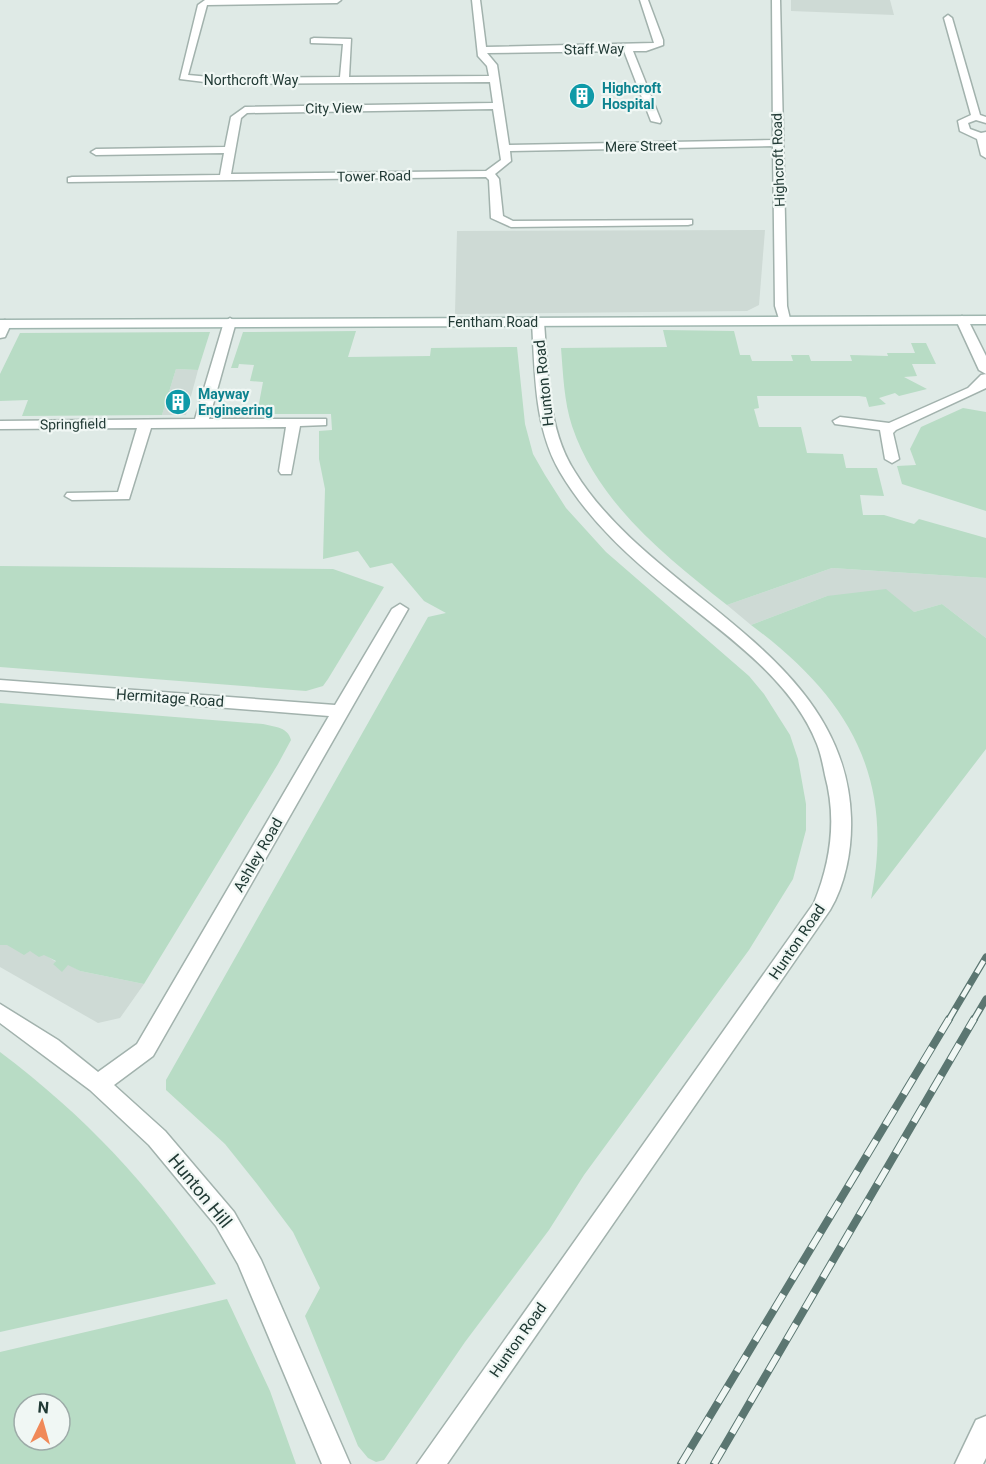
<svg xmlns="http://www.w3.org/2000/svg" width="986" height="1464" viewBox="0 0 986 1464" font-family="Roboto,sans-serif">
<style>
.built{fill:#cedad5}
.green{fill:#b8dcc5;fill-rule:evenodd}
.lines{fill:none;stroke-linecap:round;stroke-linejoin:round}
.street-casing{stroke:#a2b2ad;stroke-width:3}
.secondary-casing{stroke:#9fb6af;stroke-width:3}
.street{fill:#fff;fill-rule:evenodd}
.secondary{fill:#fff;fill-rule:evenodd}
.rail-far1-casing{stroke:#5b7671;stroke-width:7}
.rail-casing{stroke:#5b7671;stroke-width:8}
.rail-far1{stroke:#f0f7f4;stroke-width:4.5;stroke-dasharray:14;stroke-linecap:butt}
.rail{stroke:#f0f7f4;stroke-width:6;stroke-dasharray:18;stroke-linecap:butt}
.labels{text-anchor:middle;stroke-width:4.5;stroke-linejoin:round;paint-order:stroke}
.far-street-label{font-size:14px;fill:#213a35;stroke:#f0f7f4}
.far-culture-label{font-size:14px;font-weight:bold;fill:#0d838f;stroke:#f0f7f4;text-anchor:start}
.street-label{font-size:15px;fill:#213a35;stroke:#f0f7f4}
.near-street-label{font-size:18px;fill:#213a35;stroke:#f0f7f4}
</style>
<rect width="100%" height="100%" fill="#dfeae6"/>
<g class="built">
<polygon points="791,0 890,0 894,15 791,11"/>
<polygon points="765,230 759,305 747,311 455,314 457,231"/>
<polygon points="176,369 198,370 186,415 162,415"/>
<polygon points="832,568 986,578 986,638 942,604 914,612 827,596 751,625 727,605"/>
<polygon points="2,943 44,954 56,962 53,964 68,964 80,971 144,984 120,1018 98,1023 0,967 0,945"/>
</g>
<g class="green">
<path d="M663 330 734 331 740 355H750L752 361H793L791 355H809L811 361H852L850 355 888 356 887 353H915L911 343H926L936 364H912L917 376 904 377 927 389 899 396 895 393 879 398 886 404 869 407 866 397 859 396H757L759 408 754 409 759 427H801L807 453 843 454 846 468H877L884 496 860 495 863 515H884L914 524 919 519 986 538V578L832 568 727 605C665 556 598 503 572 426 564 402 563 373 561 348L667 347Z"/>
<polygon points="356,331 348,357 430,356 431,348 517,347 525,424 533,454 545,475 566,508 606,552 749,676 764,694 790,735 798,759 806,804 806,830 793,879 749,950 584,1175 549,1230 465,1342 384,1460 376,1462 368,1458 358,1446 305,1316 320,1288 293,1232 257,1184 225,1144 166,1090 166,1080 428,617 446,613 424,601 392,563 370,568 358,551 323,559 325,489 319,459 319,431 332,430 331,414 257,414 263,382 250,381 254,365 239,364 238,368 231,368 243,332"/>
<polygon points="210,332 198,370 176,369 162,415 22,416 28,400 0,401 0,374 20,333"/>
<polygon points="963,408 986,412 986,511 902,484 897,466 916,465 910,449 921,427"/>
<polygon points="0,566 333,569 384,587 328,679 323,686 306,691 0,667"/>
<path d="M886 589 914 612 942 604 986 638V749L871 899C896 776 847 696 751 625L827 596Z"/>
<path d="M0 703 263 724C275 727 288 727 291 740L278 764 144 984 80 971 68 965 62 972 53 964 56 961 44 955 39 957 30 951 24 955 7 945H0Z"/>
<path d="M0 1052C89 1119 155 1191 216 1284L0 1332Z"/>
<path d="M227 1299 270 1391 296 1464H0V1352ZM24 1404H60V1440H24Z"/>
</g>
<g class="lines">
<g class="street-casing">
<g id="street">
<path d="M205 0H341L337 3 207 5 188 75 221 78 340 77 343 44 311 43V39L314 38 351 39 349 77 489 76 487 66 478 56 472 0H480L486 47 654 43 640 0H648L663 40V45L646 51H633L661 121 660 123 651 121 624 51 487 53 497 65 509 145 773 140 772 0H780L787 306 790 319 784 323 780 322 775 306 773 146 510 151 511 161 495 174 499 179 503 216 513 221 692 220V224L688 225 511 227 491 218 489 180 486 177 68 182V178L72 177 220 175 224 153 96 155 91 152 96 149 225 147 231 117 245 107 493 103 490 82 221 84 180 79 198 5ZM493 109 501 160 486 171 231 174 241 118 247 113Z"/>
<polygon points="948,15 952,18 980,115 986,117 986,123 976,120 968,123 970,129 981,133 986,132 986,158 981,155 977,139 960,131 958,121 971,115 944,18"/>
<polygon points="962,316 968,320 986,356 986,388 896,430 893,433 899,459 892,463 885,459 880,430 835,424 833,421 840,417 889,423 968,388 981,375 986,374 979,370 956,320"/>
<polygon points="230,318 236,322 209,419 326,419 326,425 300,426 291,474 281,474 279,471 286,427 151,428 129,499 72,500 65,496 67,493 118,492 137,428 0,429 0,421 195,419 224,322"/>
<path d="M538 318 544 322C548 372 547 429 575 472 652 597 846 652 851 818 852 848 846 883 830 910L447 1464H417L814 903C831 861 837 819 825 775 823 765 821 754 817 744 792 680 726 635 675 594 631 559 589 521 560 472 534 428 535 372 532 322Z"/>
<polygon points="5,320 11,324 5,337 0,338 0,322"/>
<polygon points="400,604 408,609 153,1056 114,1085 165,1131 234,1212 261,1260 350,1464 322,1464 238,1264 216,1226 149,1145 90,1090 0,1023 0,1004 58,1040 98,1072 137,1044 329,716 0,690 0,680 335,705 392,609"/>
<polygon points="986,1416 986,1458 983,1464 955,1464 976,1420"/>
</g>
</g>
<g class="secondary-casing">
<polygon id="secondary" points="986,316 986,324 0,328 0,320"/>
</g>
<use href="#street" class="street"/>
<use href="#secondary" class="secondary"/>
<g class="rail-far1-casing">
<g id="rail-far1">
<polyline points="948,1021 986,957"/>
<polyline points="973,1021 986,999"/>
</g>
</g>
<g class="rail-casing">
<g id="rail">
<polyline points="681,1464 949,1019"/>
<polyline points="714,1464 974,1019"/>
</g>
</g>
<use href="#rail-far1" class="rail-far1"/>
<use href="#rail" class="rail"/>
</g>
<defs>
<g id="building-disc" transform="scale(1.35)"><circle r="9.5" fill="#0f9aa8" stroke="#f0f7f4"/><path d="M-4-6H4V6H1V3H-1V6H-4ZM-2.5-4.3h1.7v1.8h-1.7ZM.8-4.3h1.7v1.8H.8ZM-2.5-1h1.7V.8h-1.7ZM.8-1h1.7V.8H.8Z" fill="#fff"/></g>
</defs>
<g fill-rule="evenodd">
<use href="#building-disc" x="582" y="96"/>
<use href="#building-disc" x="178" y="402"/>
</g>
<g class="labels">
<g class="far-street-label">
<text transform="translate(594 49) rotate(-1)" y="5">Staff Way</text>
<text x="251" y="85">Northcroft Way</text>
<text transform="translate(334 108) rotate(-1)" y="5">City View</text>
<text transform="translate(641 146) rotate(-1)" y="5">Mere Street</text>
<text transform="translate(778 160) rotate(-92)" y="5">Highcroft Road</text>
<text transform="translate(374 176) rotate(-1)" y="5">Tower Road</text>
<text x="493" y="327">Fentham Road</text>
<text transform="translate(73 424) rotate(-1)" y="5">Springfield</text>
</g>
<g class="far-culture-label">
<text x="602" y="93">Highcroft<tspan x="602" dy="16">Hospital</tspan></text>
<text x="198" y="399">Mayway<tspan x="198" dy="16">Engineering</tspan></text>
</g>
<g class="street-label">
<text transform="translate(544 383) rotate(-96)" y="5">Hunton Road</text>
<text transform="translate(170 698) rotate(4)" y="5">Hermitage Road</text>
<text transform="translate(258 855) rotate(-60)" y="5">Ashley Road</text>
<text transform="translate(797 942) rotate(-56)" y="5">Hunton Road</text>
<text transform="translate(518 1340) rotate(-55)" y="5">Hunton Road</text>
</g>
<g class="near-street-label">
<text transform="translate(200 1191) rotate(51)" y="6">Hunton Hill</text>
</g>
</g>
<g transform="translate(42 1422) rotate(5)"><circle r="28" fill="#f0f7f4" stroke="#9daba8" stroke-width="1.5"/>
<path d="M0-4.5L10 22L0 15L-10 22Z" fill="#f08958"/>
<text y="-9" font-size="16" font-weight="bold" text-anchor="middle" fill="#213a35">N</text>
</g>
</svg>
